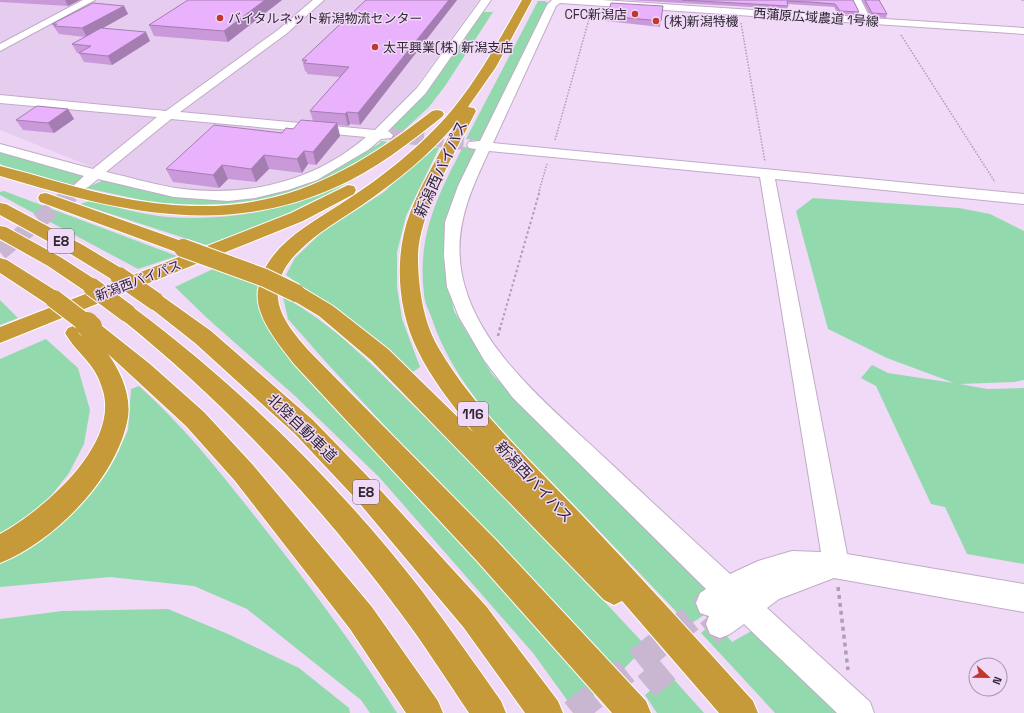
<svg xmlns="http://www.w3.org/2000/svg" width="1024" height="713" viewBox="0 0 1024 713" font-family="'Space Grotesk','Noto Sans JP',sans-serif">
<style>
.built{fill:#e6cdef}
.green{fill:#92daad}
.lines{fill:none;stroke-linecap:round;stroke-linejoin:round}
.minor-tunnel-far2{stroke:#c9b6d0;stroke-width:14;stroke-dasharray:14 6;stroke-linecap:butt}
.minor-tunnel-far1{stroke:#c9b6d0;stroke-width:17;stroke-dasharray:17 8;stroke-linecap:butt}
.minor-tunnel{stroke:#c9b6d0;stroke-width:27;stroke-dasharray:27 14;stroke-linecap:butt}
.minor-casing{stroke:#c0abc7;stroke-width:2}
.highway-casing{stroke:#fff;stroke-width:2}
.path-far3{stroke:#ae9db4;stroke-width:1.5;stroke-dasharray:1.5 1.5;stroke-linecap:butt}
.path-far2{stroke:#ae9db4;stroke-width:2;stroke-dasharray:2.5 2.5;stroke-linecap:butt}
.path-far1{stroke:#ae9db4;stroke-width:2.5;stroke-dasharray:3 3;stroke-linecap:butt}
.path{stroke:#ae9db4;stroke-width:3.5;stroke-dasharray:4 4;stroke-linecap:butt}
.minor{fill:#fff;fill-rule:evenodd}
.highway{fill:#c69939;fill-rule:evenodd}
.highway-bridge-far1-casing{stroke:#fff;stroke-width:20;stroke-linecap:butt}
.highway-bridge-casing{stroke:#fff;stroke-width:25;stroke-linecap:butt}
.highway-bridge-far1{stroke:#c69939;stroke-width:18}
.highway-bridge{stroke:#c69939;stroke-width:24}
.wall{fill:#c999da}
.shaded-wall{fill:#a47db1}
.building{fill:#eab2fd;stroke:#a47db1}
.poi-dot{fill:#c3362b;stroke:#f0daf7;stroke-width:1.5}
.labels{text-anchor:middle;stroke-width:3;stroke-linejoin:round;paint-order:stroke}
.far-poi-label{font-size:13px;fill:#2f2732;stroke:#f0daf7;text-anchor:start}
.far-street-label{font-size:13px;fill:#2f2732;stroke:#f0daf7}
.shield{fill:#f0daf7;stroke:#695d6d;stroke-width:1}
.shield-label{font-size:14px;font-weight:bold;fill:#2f2732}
.street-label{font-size:15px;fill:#2f2732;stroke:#f0daf7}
</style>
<rect width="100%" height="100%" fill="#f0daf7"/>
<polygon class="built" points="0,0 479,0 374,144 303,178 223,192 144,188 0,130"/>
<g class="green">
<polygon points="538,1 545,1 549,4 483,140 479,141 466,139"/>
<polygon points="481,12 493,12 445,86 429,107 402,132 391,131 390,129"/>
<polygon points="381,141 388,142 356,165 292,194 240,207 190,208 160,204 86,188 106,179 144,191 246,197 346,161 379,144"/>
<polygon points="429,147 439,148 406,216 397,252 397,287 402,319 420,367 410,374 361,327 286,275 295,258 322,232 384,192"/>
<path d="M463 147 473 148 476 153 447 217 443 257 454 311 492 374 556 442 714 586 707 613 689 625C651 585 614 546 576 507 522 450 456 394 431 316 428 309 424 301 424 293 417 237 437 196 463 147Z"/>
<polygon points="0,149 85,174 75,186 6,167 0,164"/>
<path d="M362 172C318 207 261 226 209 246L80 204 90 201C115 206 142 215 168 217 208 220 251 216 289 204 314 196 338 184 362 172Z"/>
<polygon points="4,191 177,256 138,269 0,195 0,192"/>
<polygon points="813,198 959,208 990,214 1024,231 1024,380 1014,382 960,384 987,389 1024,388 1024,564 967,554 945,507 931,504 876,386 861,378 872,365 888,373 954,383 887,358 828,329 796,211"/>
<polygon points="215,268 261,287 263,314 597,693 575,711 533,653 379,477 295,396 207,318 175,287"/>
<path d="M283 297C334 324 373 366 415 407 495 484 570 565 646 646L616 677 325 361 288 319Z"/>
<polygon points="0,300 18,318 0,325"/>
<polygon points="46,339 78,368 90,410 84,444 69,473 40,510 0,534 0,359"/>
<path d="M139 386C185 427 223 476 261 524 309 585 356 647 397 713H370L361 700 247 609 194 586 110 577 0 587V559L64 516 115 458 128 430 131 389Z"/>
<polygon points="168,609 228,634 299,668 349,708 350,713 0,713 0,619 62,611"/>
<polygon points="714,621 732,642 755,629 843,713 775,713 701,633"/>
<polygon points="669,674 704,713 657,713 645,695"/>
</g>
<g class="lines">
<g class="minor-tunnel-far2">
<polyline points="390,135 472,144"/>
<polyline points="75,191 79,187"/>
</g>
<polyline class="minor-tunnel-far1" points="0,252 76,190"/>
<g class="minor-tunnel">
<polyline points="573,713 710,603"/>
<polyline points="615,713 720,624"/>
</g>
<g class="minor-casing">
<g id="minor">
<polygon points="83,0 95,0 0,51 0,44"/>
<path d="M313 0H324L286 34 180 112 375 130 417 88 481 0H491L425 94 388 131 393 135 391 138 381 139 368 150 317 180 288 190 255 198 228 201 174 197 98 179C90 185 84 193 74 190L72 187 84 176 0 152V144L93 169 157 117 0 103V95L166 111 278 30ZM171 119 366 137C313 183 243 198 175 188 152 184 129 177 106 172Z"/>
<path d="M552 0H602L860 17 851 0H861L870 18 1024 28V34L560 3 556 6 493 143 1024 194V204L775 179 847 554 1024 584V612L834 578 779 599 767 608 870 702 874 713H837L744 624 730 634 720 638 710 634 706 624 709 616 700 613 696 603 700 593 706 589 513 398 484 360 459 317 447 287 444 255 445 222 458 186 476 149 469 148 467 145 469 142 480 141 547 5ZM489 151 760 177 821 552 792 551 758 561 730 574C688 536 647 497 606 459 556 412 484 355 465 287 450 236 468 196 489 151Z"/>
</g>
</g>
<g class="highway-casing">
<g id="highway">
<path d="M522 0H532L496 67 468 107 474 108 476 111C456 151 419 212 418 256 418 286 423 321 438 347 473 408 532 462 580 513 639 575 696 638 753 701L758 713H719L622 601 614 605 604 600 372 361 319 316 289 298 286 293 289 288 296 286 303 288 333 306 388 349 473 432C453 405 431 379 417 349 397 308 394 255 410 213 422 182 440 153 456 123 430 155 395 182 362 205 340 220 316 233 298 252 286 263 276 281 278 298 280 319 297 337 310 352L497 541 646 701 651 713H612L477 561 294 364C279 344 254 316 258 290 264 248 308 225 339 205 380 179 421 147 452 110 480 76 500 38 522 0Z"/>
<path d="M437 110 442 111 444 114 442 117C409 143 375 170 336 187 221 239 114 210 0 176V166C41 176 81 190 123 198 252 223 332 189 432 111Z"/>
<polygon points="348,185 354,186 356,190 354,194 303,221 0,343 0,327 54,306 47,304 0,273 0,258 7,260 61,294 64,299 62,303 88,293 48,266 0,239 0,226 6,227 62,258 99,282 102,287 116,282 69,253 0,215 0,203 6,204 83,245 126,271 128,277 291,213"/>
<polygon points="46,193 190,244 192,248 190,252 183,254 176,252 40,202 38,198 40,194"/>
<polygon points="155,294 162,296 211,331 313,420 373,482 486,606 558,701 563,713 525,713 464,628 355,498 295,434 195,343 148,306 145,301 148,296"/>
<path d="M127 306 134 308C242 389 339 484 422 591 449 627 475 664 501 701L506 713H469C446 679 424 644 399 611 318 502 226 403 120 318L117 313 120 308Z"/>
<path d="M90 319 97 322 150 364 204 412 253 465 372 607 438 701 443 713H406L350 629 235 481 186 426 108 354C121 372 131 395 128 417 118 477 55 541 0 563V534C42 511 119 446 103 391 95 361 78 356 65 333L68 328 76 325 80 326 83 322Z"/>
</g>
</g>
<g class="path-far3">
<polyline points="1022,0 1024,1"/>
<polyline points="741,23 765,162"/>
<polyline points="901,35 995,182"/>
<polyline points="555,140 591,12"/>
<polyline points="539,191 547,164"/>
</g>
<polyline class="path-far2" points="501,325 540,190"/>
<polyline class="path-far1" points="498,336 501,324"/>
<polyline class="path" points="838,587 848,670"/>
<use href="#minor" class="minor"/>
<use href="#highway" class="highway"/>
<g class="highway-bridge-far1-casing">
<g id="highway-bridge-far1">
<polyline points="183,248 265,278 296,293"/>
<polyline points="119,276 155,301"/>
<polyline points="92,287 127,313"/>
<polyline points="54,299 88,325"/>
</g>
</g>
<g class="highway-bridge-casing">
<polyline id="highway-bridge" points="87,324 90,327"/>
</g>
<use href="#highway-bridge-far1" class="highway-bridge-far1"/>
<use href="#highway-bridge" class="highway-bridge"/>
</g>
<g class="wall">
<polygon points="0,0 80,0 68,6 0,2"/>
<polygon points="188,0 282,0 228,42 154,36 149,25"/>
<polygon points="366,0 457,0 360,125 350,124 348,126 337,125 340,136 316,165 308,164 302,173 269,169 256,182 228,179 219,188 173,182 166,169 293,129 313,121 310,111 340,77 307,74 307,72 305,71 302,60"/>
<polygon points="626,0 853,0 859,12 857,15 838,14 834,7 788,4 788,6 787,9"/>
<polygon points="862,0 879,0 887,14 886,18 871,17"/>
<polygon points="124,6 128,14 103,28 150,41 112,65 84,62 79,53 77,53 72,44 85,37 59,34 52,24"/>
<polygon points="663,6 660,27 606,21 607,16"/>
<polygon points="68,109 74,119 54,133 23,130 16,120"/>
</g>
<g class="shaded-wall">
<polygon points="65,0 80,0 68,6"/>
<polygon points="265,0 282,0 228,42 224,31"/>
<polygon points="449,0 457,0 360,125 358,113"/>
<polygon points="124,6 128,14 87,37 82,28"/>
<polygon points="146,32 150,41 112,65 108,56"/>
<polygon points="68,109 74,119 54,133 48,123"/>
<polygon points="347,112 350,124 348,126 345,114"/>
<polygon points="337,123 340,136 316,165 313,152"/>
<polygon points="304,151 308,164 302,173 297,159"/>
<polygon points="264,155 269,169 256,182 251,169"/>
<polygon points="222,165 228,179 219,188 213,175"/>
</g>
<g class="building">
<polygon points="188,0 265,0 224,31 149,25"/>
<polygon points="366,0 449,0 358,113 347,112 345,114 310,111 349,67 304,63 307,60 302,60"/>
<polygon points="682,0 853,0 859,12 840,11 835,4 810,2 787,1 788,6"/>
<polygon points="865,0 879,0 887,14 872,13"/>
<polygon points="93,3 124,6 82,28 54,26 57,24 52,24"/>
<polygon points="611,3 663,6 661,21 607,16"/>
<polygon points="101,28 146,32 108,56 79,53 91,46 72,44"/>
<polygon points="37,106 68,109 48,123 16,120"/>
<polygon points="301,120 337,123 313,152 304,151 297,159 264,155 251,169 222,165 213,175 166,169 214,125 282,133 286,128 293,129"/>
</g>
<g class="poi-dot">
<circle cx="635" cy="14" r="4"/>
<circle cx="220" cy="18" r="4"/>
<circle cx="656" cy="21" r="4"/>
<circle cx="375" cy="47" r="4"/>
</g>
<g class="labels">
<g class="far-poi-label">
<text x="627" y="19" text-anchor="end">CFC新潟店</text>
<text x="228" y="23">バイタルネット新潟物流センター</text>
<text x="664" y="26">(株)新潟特機</text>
<text x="383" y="52">太平興業(株) 新潟支店</text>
</g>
<g class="far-street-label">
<text transform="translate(816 17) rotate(4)" y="5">西蒲原広域農道 1号線</text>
<text transform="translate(138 280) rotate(-21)" y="5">新潟西バイパス</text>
</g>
<g class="shield">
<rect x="48" y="229" width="26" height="24" rx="3"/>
<rect x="458" y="402" width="30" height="24" rx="3"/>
<rect x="353" y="480" width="26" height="24" rx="3"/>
</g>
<g class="shield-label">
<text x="61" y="246">E8</text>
<text x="473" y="419">116</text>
<text x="366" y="497">E8</text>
</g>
<g class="street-label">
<text transform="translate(441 169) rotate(-65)" y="5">新潟西バイパス</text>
<text transform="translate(302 428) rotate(44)" y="5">北陸自動車道</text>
<text transform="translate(534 482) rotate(47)" y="5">新潟西バイパス</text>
</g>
</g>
<g transform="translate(988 677) rotate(112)"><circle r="19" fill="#f0daf7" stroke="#a392a8"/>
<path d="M0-3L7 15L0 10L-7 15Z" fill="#c3362b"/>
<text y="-6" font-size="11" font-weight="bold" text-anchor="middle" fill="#2f2732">N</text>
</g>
</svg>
